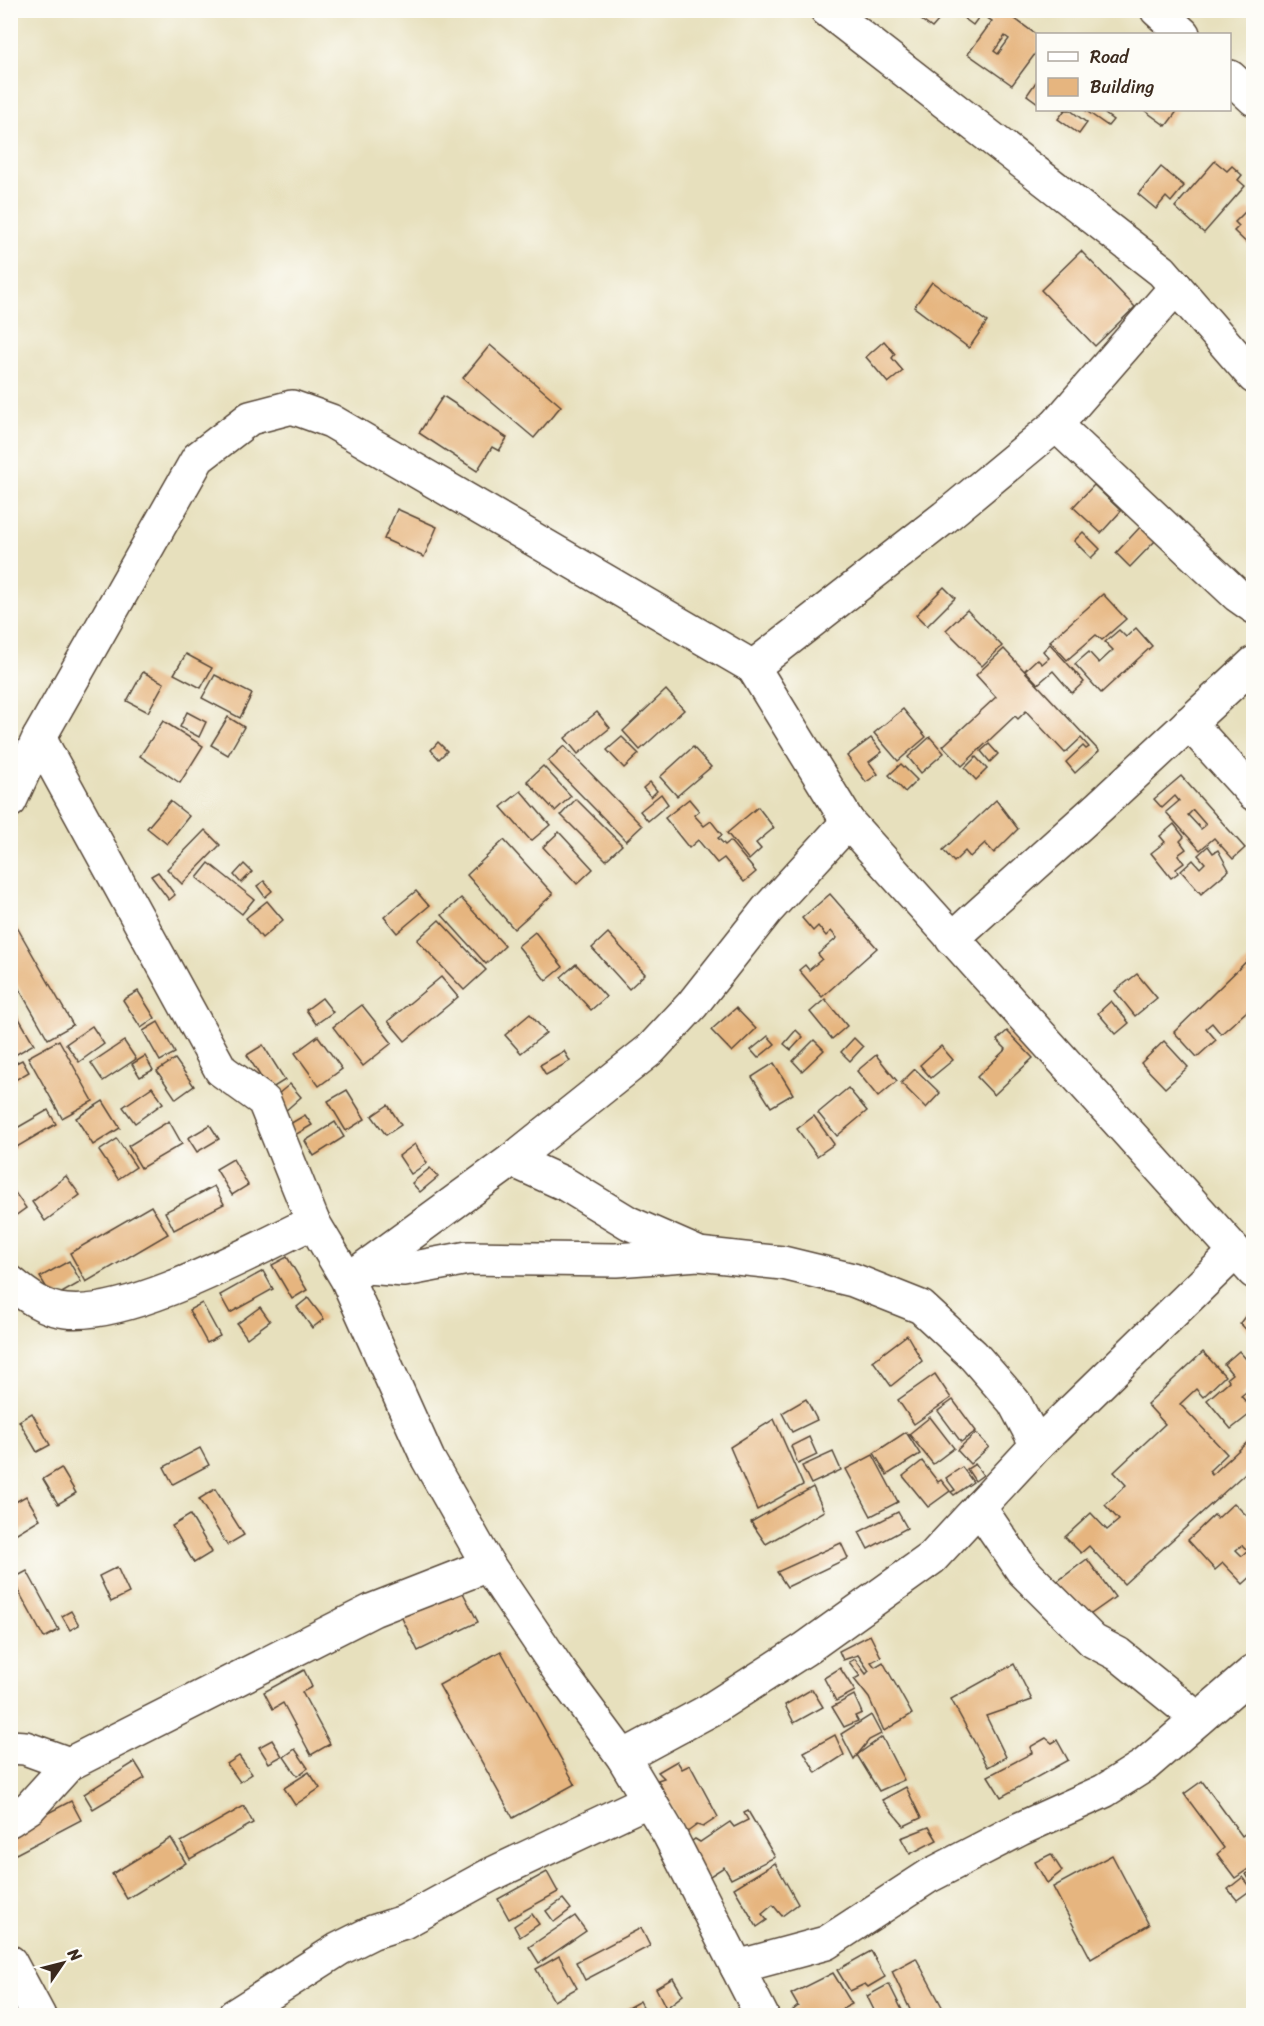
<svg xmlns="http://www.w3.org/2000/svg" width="1264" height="2026" viewBox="0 0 1264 2026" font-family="Sriracha,sans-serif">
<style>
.building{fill:#e6b57f;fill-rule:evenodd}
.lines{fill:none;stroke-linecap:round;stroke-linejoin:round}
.minor-casing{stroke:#554536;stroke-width:36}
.minor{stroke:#fff;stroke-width:33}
</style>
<rect width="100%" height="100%" fill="#fdfcf7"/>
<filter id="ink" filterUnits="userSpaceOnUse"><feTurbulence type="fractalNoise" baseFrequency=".0167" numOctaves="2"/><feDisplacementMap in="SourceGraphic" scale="12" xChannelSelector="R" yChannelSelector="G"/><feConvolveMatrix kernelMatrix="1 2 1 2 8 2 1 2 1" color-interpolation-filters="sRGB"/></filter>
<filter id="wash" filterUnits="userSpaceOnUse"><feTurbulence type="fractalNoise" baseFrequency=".008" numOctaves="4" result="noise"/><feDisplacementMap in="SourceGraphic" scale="24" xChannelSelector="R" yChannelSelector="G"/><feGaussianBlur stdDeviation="1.35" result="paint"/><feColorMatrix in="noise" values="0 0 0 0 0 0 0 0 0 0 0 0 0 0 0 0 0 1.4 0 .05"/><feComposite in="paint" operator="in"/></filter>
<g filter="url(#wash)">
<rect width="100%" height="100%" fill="#e7e0bd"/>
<g id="blocks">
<g class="building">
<polygon points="908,10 938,10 933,16 939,20 932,28"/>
<path d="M953 10H1003L1038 36V50L1012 85 968 54 992 21 981 14 973 25ZM1005 36 1009 39 998 54 994 51Z"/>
<polygon points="1036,82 1038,84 1038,103 1027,95"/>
<polygon points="1065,110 1070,110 1087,123 1079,134 1058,119"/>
<polygon points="1085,110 1109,110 1105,114 1113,120 1108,126"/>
<polygon points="1144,110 1178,110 1166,126"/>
<polygon points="1215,161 1227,171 1232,166 1242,175 1238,180 1245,186 1204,233 1175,207"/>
<polygon points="1161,167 1184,186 1171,202 1166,197 1156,209 1138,194"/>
<polygon points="1248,209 1254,214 1254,250 1234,231 1239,226 1235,222"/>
<polygon points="1081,251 1135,307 1095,346 1041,290"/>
<polygon points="932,282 987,322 969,348 914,307"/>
<polygon points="884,341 895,354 892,358 903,371 888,383 866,357"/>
<polygon points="490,345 561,406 534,438 463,378"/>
<polygon points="443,396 507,438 499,451 492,447 477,471 419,433"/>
<polygon points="1094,485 1121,511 1101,533 1073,507"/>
<polygon points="397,509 437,527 424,557 384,539"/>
<polygon points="1142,525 1156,540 1130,567 1116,553"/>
<polygon points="1083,532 1100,549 1091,558 1074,541"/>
<polygon points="944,587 955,598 927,626 916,615"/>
<polygon points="1103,594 1126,619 1102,640 1096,635 1067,660 1050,641"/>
<polygon points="967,610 1002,646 982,666 946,630"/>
<polygon points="1136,628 1152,646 1101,693 1075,664 1089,652 1099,663 1113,650 1105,642 1119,630 1126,637"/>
<polygon points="1050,644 1084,682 1072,693 1053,671 1038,684 1025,670 1037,659 1042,664 1049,658 1043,651"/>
<polygon points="1004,649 1099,751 1075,773 1066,762 1083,746 1086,749 1089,747 1081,738 1065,753 1026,711 1018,719 1015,716 962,766 943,746 996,697 976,675"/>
<polygon points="186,654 212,668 201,688 174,674"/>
<polygon points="143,672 164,683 148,712 127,701"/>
<polygon points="215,675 252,694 240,718 202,698"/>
<polygon points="666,690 684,710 640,750 623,731"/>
<polygon points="903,709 926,737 898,761 874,733"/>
<polygon points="187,712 206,722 199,737 180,727"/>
<polygon points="597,712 610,728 578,754 565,738"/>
<polygon points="228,717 244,727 228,755 211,745"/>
<polygon points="163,721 203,746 180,783 140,756"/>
<polygon points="622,737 639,754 624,768 607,750"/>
<polygon points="930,737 944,753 921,773 908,757"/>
<polygon points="871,738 882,752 869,762 878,774 866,782 847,756"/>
<polygon points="438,742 447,751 439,759 431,750"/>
<polygon points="989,744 998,754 990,762 981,751"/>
<polygon points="564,746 642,826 626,841 548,761"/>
<polygon points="693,747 711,767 677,796 660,777"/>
<polygon points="976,757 987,769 976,780 965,768"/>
<polygon points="901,764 917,780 905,792 889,775"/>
<polygon points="543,766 571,796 555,811 527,781"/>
<path d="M1181 776 1245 848 1233 859 1214 838 1200 850 1166 812 1179 801 1175 796 1162 808 1154 799ZM1193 810 1206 825 1201 829 1188 815Z"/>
<polygon points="650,782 657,791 651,797 643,788"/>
<polygon points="521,791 550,825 531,841 501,807"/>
<polygon points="661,794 668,804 648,821 640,811"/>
<polygon points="576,799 622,845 606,860 561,815"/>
<polygon points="689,799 699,811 694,815 704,826 711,821 722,835 718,838 725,845 730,841 756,872 744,882 724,858 717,863 698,840 689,848 665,818"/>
<polygon points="996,800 1018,829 994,853 985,843 970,857 965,851 954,862 943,850"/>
<polygon points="170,801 189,816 167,844 147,828"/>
<polygon points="758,807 774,828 756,843 761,849 749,860 727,833"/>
<polygon points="1174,824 1184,837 1180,841 1186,849 1178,855 1184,863 1176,869 1178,873 1171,878 1151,853 1165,842 1160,836"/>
<polygon points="205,830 220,845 182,884 167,869"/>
<polygon points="559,832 593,869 577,884 543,847"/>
<polygon points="504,840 553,894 514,929 467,875"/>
<polygon points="1208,846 1213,853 1218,850 1229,870 1201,894 1181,871 1193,860 1200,868 1205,863 1198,855"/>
<polygon points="209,863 254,899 242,914 197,878"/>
<polygon points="244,864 252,872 241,883 234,875"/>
<polygon points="158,872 175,895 169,900 151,876"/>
<polygon points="264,881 272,891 265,897 257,886"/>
<polygon points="416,891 429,906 397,933 384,917"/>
<polygon points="830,894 877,948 822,997 799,970 805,965 809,970 822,959 818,954 837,938 831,931 826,936 818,926 813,931 802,918"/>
<polygon points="461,898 505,946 486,964 442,915"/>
<polygon points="267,901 283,920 262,938 246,918"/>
<polygon points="10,915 73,1025 48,1039 10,973"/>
<polygon points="439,920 486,970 464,990 417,940"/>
<polygon points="535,932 563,967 546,981 518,946"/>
<polygon points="608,933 645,974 629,989 592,948"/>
<polygon points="1254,954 1254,1005 1221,1034 1212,1023 1206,1028 1216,1040 1197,1057 1174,1032"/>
<polygon points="576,964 606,997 591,1010 561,977"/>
<polygon points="1137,974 1157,998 1135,1016 1115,991"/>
<polygon points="441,977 458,997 405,1041 388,1021"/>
<polygon points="138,991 155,1018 141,1028 123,1000"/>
<polygon points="322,998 333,1012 316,1024 306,1010"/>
<polygon points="825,999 847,1026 832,1039 810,1012"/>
<polygon points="1111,1001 1129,1023 1116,1034 1098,1013"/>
<polygon points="10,1003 34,1044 10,1058"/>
<polygon points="362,1005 392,1043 363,1066 333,1027"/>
<polygon points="736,1008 756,1029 732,1052 711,1030"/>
<polygon points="530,1014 546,1033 521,1053 505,1035"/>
<polygon points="158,1022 175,1053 160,1061 143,1031"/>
<polygon points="92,1026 104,1044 79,1062 66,1044"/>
<polygon points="796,1030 803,1037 791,1050 784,1044"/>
<polygon points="1007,1031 1033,1058 994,1095 977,1077 1006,1049 997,1040"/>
<polygon points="318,1036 342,1069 319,1086 295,1053"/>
<polygon points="768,1036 775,1044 758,1058 751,1050"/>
<polygon points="854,1038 863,1047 850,1061 841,1052"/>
<polygon points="59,1040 93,1101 62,1118 28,1057"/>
<polygon points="814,1040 824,1050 802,1071 793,1061"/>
<polygon points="124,1041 136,1059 103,1081 91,1063"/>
<polygon points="1164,1041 1188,1067 1165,1088 1141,1063"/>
<polygon points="263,1045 285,1080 269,1090 247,1055"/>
<polygon points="941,1046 953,1060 931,1078 920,1065"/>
<polygon points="564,1051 570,1061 546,1075 540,1065"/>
<polygon points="876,1055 897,1081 878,1097 857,1071"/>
<polygon points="145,1056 153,1070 140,1077 132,1064"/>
<polygon points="175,1059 194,1086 176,1099 157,1071"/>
<polygon points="22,1060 29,1072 10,1083 10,1066"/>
<polygon points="774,1063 793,1094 771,1107 752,1077"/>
<polygon points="915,1069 940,1093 926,1108 901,1083"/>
<polygon points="290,1084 301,1097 283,1113 272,1099"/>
<polygon points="152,1087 163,1103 135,1123 123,1107"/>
<polygon points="848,1088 867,1111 837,1136 818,1113"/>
<polygon points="347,1090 365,1119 346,1131 328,1101"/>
<polygon points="103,1101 120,1128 93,1145 76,1118"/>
<polygon points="388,1105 401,1125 386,1135 372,1116"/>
<polygon points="48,1110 56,1124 10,1151 10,1132"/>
<polygon points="305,1115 312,1125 295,1135 288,1125"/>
<polygon points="814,1116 834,1144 817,1156 797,1129"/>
<polygon points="169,1121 182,1144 141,1168 128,1146"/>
<polygon points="335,1122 344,1137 314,1156 305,1141"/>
<polygon points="210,1125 219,1139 197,1152 188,1138"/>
<polygon points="117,1139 136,1167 118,1179 99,1151"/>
<polygon points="415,1144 427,1163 411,1174 399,1156"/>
<polygon points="233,1159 248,1185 232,1195 216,1169"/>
<polygon points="430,1168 438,1177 420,1192 412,1183"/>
<polygon points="66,1176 80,1195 45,1221 32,1202"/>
<polygon points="10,1186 26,1208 15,1216 10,1209"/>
<polygon points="214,1186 224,1204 174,1230 165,1212"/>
<polygon points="151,1206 168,1234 86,1282 70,1253"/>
<polygon points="287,1257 307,1290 292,1299 272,1265"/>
<polygon points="69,1261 81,1282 53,1298 40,1277"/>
<polygon points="263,1271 273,1289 230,1313 220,1295"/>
<polygon points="308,1298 324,1319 312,1328 297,1307"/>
<polygon points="202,1303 220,1336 207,1343 189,1310"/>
<polygon points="1254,1305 1254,1338 1240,1323"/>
<polygon points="260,1307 270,1321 247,1338 237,1324"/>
<polygon points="907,1335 922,1361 891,1386 873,1361"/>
<polygon points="1239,1351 1254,1368 1254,1386 1241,1396 1254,1411 1231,1429 1207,1400 1229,1381 1227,1378 1232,1374 1224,1364"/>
<polygon points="1203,1352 1225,1376 1203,1397 1196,1389 1180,1404 1227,1454 1209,1471 1212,1475 1254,1436 1254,1465 1124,1584 1089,1546 1081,1553 1065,1537 1091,1513 1107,1530 1119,1520 1105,1505 1126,1485 1114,1472 1165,1424 1147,1404"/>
<polygon points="935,1374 951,1398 914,1424 898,1400"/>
<polygon points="806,1399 817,1420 792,1432 782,1413"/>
<polygon points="953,1400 976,1431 961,1442 938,1411"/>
<polygon points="32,1413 50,1445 37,1452 19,1421"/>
<polygon points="930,1417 954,1448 933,1464 909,1434"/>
<polygon points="774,1419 803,1485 757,1510 730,1447"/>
<polygon points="906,1432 920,1454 887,1475 874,1453"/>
<polygon points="976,1433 989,1447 970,1464 957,1450"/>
<polygon points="809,1437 817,1455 798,1464 791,1446"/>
<polygon points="200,1448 209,1465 173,1484 164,1467"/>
<polygon points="833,1452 841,1470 811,1484 802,1466"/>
<polygon points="873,1455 898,1502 871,1516 846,1469"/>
<polygon points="922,1461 938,1482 941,1480 950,1491 928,1507 903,1476"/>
<polygon points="975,1464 983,1475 975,1481 967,1469"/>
<polygon points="962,1467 973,1482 954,1495 951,1492 955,1490 946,1478"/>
<polygon points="61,1468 76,1493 58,1504 43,1479"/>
<polygon points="813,1487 824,1511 766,1544 751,1522"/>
<polygon points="215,1489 244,1535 227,1545 199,1499"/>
<polygon points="26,1496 40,1519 12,1536 10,1505"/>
<path d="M1234 1503 1254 1523V1574L1243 1584 1223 1563 1215 1570 1188 1540 1214 1515 1217 1519ZM1242 1545 1248 1551 1242 1556 1236 1550Z"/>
<polygon points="898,1512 907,1528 868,1549 859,1532"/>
<polygon points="190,1515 212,1552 194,1563 172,1526"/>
<polygon points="841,1543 848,1558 787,1587 777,1572"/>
<polygon points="1087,1559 1115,1597 1081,1621 1054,1584"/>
<polygon points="117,1567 129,1593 111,1602 99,1576"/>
<polygon points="27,1571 59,1630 44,1638 12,1579"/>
<polygon points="460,1587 478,1622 418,1651 401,1616"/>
<polygon points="71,1611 79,1625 70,1630 62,1616"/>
<polygon points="870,1635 881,1657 871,1662 875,1667 883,1662 912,1714 884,1731 869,1698 854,1679 860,1676 849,1662 855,1659 866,1674 869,1671 858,1655 843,1660 839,1651"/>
<polygon points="501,1651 575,1784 513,1818 439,1685"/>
<polygon points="1014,1664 1032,1700 986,1716 1006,1757 988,1767 951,1699"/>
<polygon points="840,1668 855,1691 836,1701 824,1678"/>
<polygon points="304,1670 312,1687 302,1692 330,1744 311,1755 283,1703 273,1709 264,1692"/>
<polygon points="812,1689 823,1707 794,1723 785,1705"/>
<polygon points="854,1695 862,1713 855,1716 858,1721 844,1727 832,1707"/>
<polygon points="871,1715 881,1734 869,1740 854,1759 841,1734"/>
<polygon points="835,1735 844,1755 816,1773 804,1752"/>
<polygon points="882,1737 904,1780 879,1791 857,1755"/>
<polygon points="1046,1738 1052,1743 1057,1740 1068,1760 1001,1797 988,1776 1032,1753 1030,1747"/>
<polygon points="272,1740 282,1756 269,1763 259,1747"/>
<polygon points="295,1749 308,1768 297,1776 284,1757"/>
<polygon points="239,1756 252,1774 240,1782 227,1764"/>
<polygon points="677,1761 682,1769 690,1765 718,1817 703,1827 697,1825 686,1833 658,1780 664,1778 658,1772"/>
<polygon points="135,1762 145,1778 93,1809 84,1794"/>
<polygon points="309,1772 320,1788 295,1805 284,1788"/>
<polygon points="1202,1781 1242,1836 1246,1833 1254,1843 1254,1865 1235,1878 1217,1854 1224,1848 1184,1794"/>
<polygon points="906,1787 921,1818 904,1826 882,1800"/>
<polygon points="71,1801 81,1820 16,1854 10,1844 10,1833"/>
<polygon points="244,1806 253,1823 190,1859 181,1842"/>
<polygon points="748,1811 775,1857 731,1879 724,1867 707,1878 684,1847 695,1839 700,1842 730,1822 734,1827 748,1820 744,1813"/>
<polygon points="929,1827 937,1840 910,1854 901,1838"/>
<polygon points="171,1838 186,1863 127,1899 112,1874"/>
<polygon points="1051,1854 1062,1871 1047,1883 1035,1862"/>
<polygon points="1112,1855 1149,1925 1091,1959 1053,1887"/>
<polygon points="775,1863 798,1904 782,1916 773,1905 762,1914 767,1920 757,1927 734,1888"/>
<polygon points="1254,1870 1254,1887 1246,1874"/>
<polygon points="547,1872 558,1892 509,1919 498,1899"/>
<polygon points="1243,1877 1252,1889 1237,1900 1228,1889"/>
<polygon points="563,1899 571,1909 554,1922 546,1911"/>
<polygon points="532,1914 539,1924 520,1937 514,1926"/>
<polygon points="575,1916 586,1931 539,1963 529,1947"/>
<polygon points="641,1928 650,1946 585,1980 576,1962"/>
<polygon points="871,1951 885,1977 868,1987 865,1984 850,1991 837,1970"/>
<polygon points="559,1956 577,1988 554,2001 536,1969"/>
<polygon points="916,1958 947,2016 913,2016 892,1971"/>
<polygon points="833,1973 852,2004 829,2016 786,2016 798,2006 791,1994"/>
<polygon points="673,1978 683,1995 666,2008 656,1988"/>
<polygon points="889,1984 905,2016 877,2016 867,1996"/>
<polygon points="640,2001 648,2016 613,2016"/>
</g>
</g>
</g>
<g filter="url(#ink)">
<use href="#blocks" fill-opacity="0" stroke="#554536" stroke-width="1.5"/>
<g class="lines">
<g class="minor-casing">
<g id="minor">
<polyline points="827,10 1162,271 1254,377"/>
<polyline points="1157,10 1183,34"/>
<polyline points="1230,77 1254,99"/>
<polyline points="1176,287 1056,425 945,517 753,667 848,822 1254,1272"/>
<polyline points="1056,425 1237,595 1254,607"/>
<polyline points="1189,723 1254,794"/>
<polyline points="39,738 221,1070 264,1101 313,1222 347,1279 428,1459 488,1565 560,1672 623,1757 669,1834 762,2016"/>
<polyline points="10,801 39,738 198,458 250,418 292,407 331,421 753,667"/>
<polyline points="952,939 1100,806 1254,663"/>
<polyline points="512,1160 565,1184 629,1223 695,1252"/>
<polyline points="367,1267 404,1270 468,1258 616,1260 698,1254 783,1263 853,1280 921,1307 973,1355 1014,1402 1037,1445"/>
<polyline points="360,1271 512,1160 651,1049 692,1005 767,910 848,822"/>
<path d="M10 1282C27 1296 44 1309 66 1311 131 1318 252 1251 313 1222"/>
<polyline points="979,1507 1022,1570 1093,1641 1118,1654 1198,1719"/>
<polyline points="10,1747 25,1748 69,1764"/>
<polyline points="623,1757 710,1710 805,1649 932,1558 1037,1445 1235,1252"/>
<polyline points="10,1820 30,1807 69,1764 373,1610 488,1565"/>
<polyline points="10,1962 39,2016"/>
<polyline points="737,1967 826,1943 929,1876 1020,1829 1104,1791 1145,1765 1254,1671"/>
<polyline points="234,2016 339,1949 373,1932 404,1922 490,1875 649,1800"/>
</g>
</g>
<use href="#minor" class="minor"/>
</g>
</g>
<rect width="1264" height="2026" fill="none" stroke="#fdfcf7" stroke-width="36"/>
<rect x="1036" y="33" width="195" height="78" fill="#fdfcf7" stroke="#afa8a0" stroke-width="1.5"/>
<rect x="1048" y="52" width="30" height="9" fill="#ffffff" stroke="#afa8a0" stroke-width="1.5"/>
<text x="1090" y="63" font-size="18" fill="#3b2a1e">Road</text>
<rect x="1048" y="78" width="30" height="18" fill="#e6b57f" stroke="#afa8a0" stroke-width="1.5"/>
<text x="1090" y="93" font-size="18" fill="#3b2a1e">Building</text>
<g transform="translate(63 1963) rotate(55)" stroke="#fdfcf7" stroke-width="4.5" paint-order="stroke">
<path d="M0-4.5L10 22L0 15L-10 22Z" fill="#3b2a1e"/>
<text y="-9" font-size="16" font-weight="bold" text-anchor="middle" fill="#3b2a1e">N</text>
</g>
</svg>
